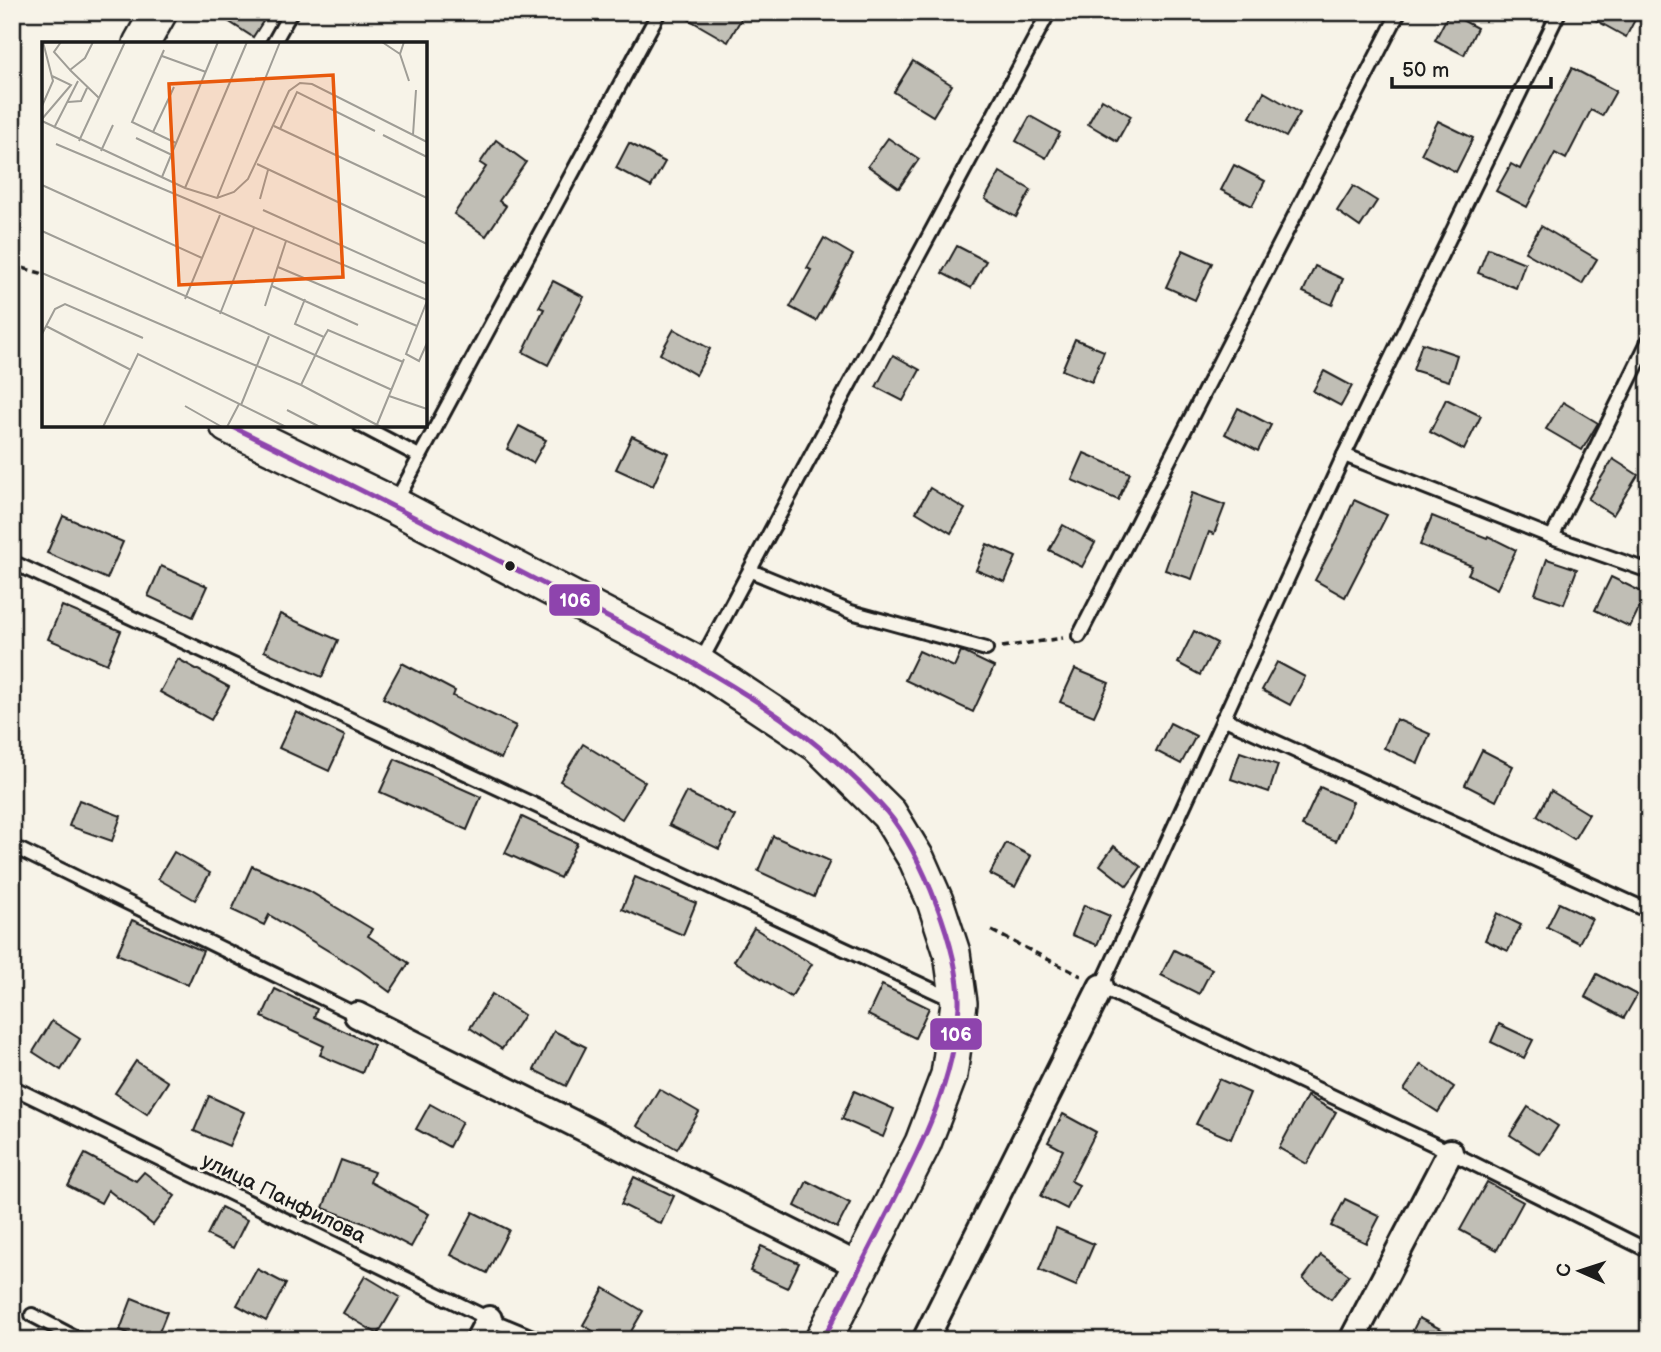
<svg xmlns="http://www.w3.org/2000/svg" width="1661" height="1352" viewBox="0 0 1661 1352" font-family="'Balsamiq Sans',sans-serif">
<style>
.building{fill:#c0beb5;stroke:#1c1c1c;stroke-width:2}
.lines{fill:none;stroke-linecap:round;stroke-linejoin:round}
.service-casing{stroke:#1c1c1c;stroke-width:18}
.minor-casing{stroke:#1c1c1c;stroke-width:30}
.secondary-casing{stroke:#1c1c1c;stroke-width:40}
.path{stroke:#1c1c1c;stroke-width:3.5;stroke-dasharray:7 5;stroke-linecap:butt}
.service{stroke:#f7f3e8;stroke-width:12}
.minor{stroke:#f7f3e8;stroke-width:24}
.secondary{stroke:#f7f3e8;stroke-width:35}
.bus-1-casing{stroke:#f7f3e8;stroke-width:10}
.bus-1{stroke:#8e44ad;stroke-width:5}
.bus-dot{fill:#1c1c1c;stroke:#f7f3e8;stroke-width:2.5}
.labels{text-anchor:middle;stroke-width:5;stroke-linejoin:round;paint-order:stroke}
.street-label{font-size:21px;fill:#1c1c1c;stroke:#f7f3e8}
.inset-road{fill:none;stroke:#9f9d96;stroke-width:2}
.view{fill:#e8590c;fill-opacity:0.15;stroke:#e8590c;stroke-width:3.5}
.inset-edge{fill:none;stroke:#1c1c1c;stroke-width:3.5}
.line-badge{stroke:#f7f3e8;stroke-width:2.5}
.badge-label{font-size:19px;text-anchor:middle;font-weight:bold;fill:#fff}
</style>
<rect width="100%" height="100%" fill="#f7f3e8"/>
<filter id="ink" filterUnits="userSpaceOnUse"><feTurbulence type="fractalNoise" baseFrequency=".0143" numOctaves="2"/><feDisplacementMap in="SourceGraphic" scale="14" xChannelSelector="R" yChannelSelector="G"/><feConvolveMatrix kernelMatrix="1 2 1 2 8 2 1 2 1" color-interpolation-filters="sRGB"/></filter>
<g filter="url(#ink)">
<g class="building">
<polygon points="214,12 269,12 253,37"/>
<polygon points="676,12 745,12 728,42"/>
<polygon points="1581,12 1639,12 1626,37"/>
<polygon points="1449,13 1477,28 1464,55 1435,40"/>
<polygon points="913,61 952,85 933,116 894,92"/>
<polygon points="1572,68 1616,91 1602,116 1591,110 1566,159 1555,153 1527,207 1496,191 1511,164 1520,169"/>
<polygon points="1264,92 1300,113 1286,137 1250,117"/>
<polygon points="1102,99 1131,116 1117,141 1088,124"/>
<polygon points="1030,116 1060,133 1046,158 1016,141"/>
<polygon points="1438,121 1473,138 1456,172 1421,154"/>
<polygon points="888,138 919,159 899,188 868,166"/>
<polygon points="496,140 526,162 499,201 506,206 486,236 454,214 486,167 480,163"/>
<polygon points="629,143 665,162 651,187 616,168"/>
<polygon points="1234,165 1265,181 1252,206 1221,190"/>
<polygon points="1000,172 1031,190 1016,217 985,199"/>
<polygon points="1353,186 1377,201 1360,227 1337,211"/>
<polygon points="1541,226 1597,259 1582,284 1525,252"/>
<polygon points="824,238 853,255 816,321 790,307 811,270 807,268"/>
<polygon points="957,246 986,261 971,288 942,273"/>
<polygon points="1488,248 1525,263 1516,288 1478,273"/>
<polygon points="1183,250 1212,263 1195,300 1166,287"/>
<polygon points="1315,266 1343,279 1332,305 1303,292"/>
<polygon points="553,281 584,297 548,365 523,352 544,309 539,307"/>
<polygon points="674,329 710,349 696,375 660,354"/>
<polygon points="1075,339 1104,351 1092,382 1062,370"/>
<polygon points="1422,343 1457,355 1449,381 1413,370"/>
<polygon points="893,355 920,370 903,401 876,387"/>
<polygon points="1324,371 1352,386 1341,406 1313,391"/>
<polygon points="1446,399 1481,416 1464,450 1430,432"/>
<polygon points="1563,402 1598,423 1582,450 1546,429"/>
<polygon points="1238,408 1271,425 1258,451 1225,434"/>
<polygon points="519,426 546,440 533,463 507,449"/>
<polygon points="632,436 668,453 653,486 616,469"/>
<polygon points="1084,453 1130,473 1118,500 1072,480"/>
<polygon points="1613,459 1638,475 1613,515 1588,499"/>
<polygon points="930,488 965,509 951,533 916,512"/>
<polygon points="1192,493 1225,505 1214,534 1209,532 1192,579 1165,570"/>
<polygon points="1354,500 1387,515 1345,597 1315,580 1340,533"/>
<polygon points="63,516 123,542 107,579 47,553"/>
<polygon points="1432,516 1487,538 1488,536 1516,550 1497,589 1468,574 1472,566 1420,545"/>
<polygon points="1063,525 1095,543 1082,567 1049,550"/>
<polygon points="987,544 1016,557 1005,582 976,570"/>
<polygon points="1547,559 1577,569 1564,604 1535,594"/>
<polygon points="161,566 207,586 193,617 148,596"/>
<polygon points="1611,577 1646,594 1630,627 1595,610"/>
<polygon points="62,606 121,631 107,664 48,639"/>
<polygon points="280,614 338,640 322,677 264,651"/>
<polygon points="1194,631 1217,643 1200,675 1178,663"/>
<polygon points="919,651 954,667 961,651 994,667 973,712 905,680"/>
<polygon points="178,659 229,687 211,720 160,692"/>
<polygon points="1277,662 1305,677 1290,705 1262,690"/>
<polygon points="402,663 455,691 453,696 516,726 501,759 461,740 383,698"/>
<polygon points="1075,669 1109,683 1094,716 1060,702"/>
<polygon points="296,712 345,736 329,771 279,748"/>
<polygon points="1396,719 1430,734 1418,763 1384,748"/>
<polygon points="1170,723 1196,736 1181,764 1156,751"/>
<polygon points="583,744 645,782 622,819 560,781"/>
<polygon points="1482,750 1513,766 1496,801 1465,785"/>
<polygon points="1240,752 1278,765 1269,792 1231,779"/>
<polygon points="395,759 481,797 467,830 380,792"/>
<polygon points="1320,787 1353,802 1336,841 1302,826"/>
<polygon points="1551,791 1589,814 1574,839 1537,816"/>
<polygon points="686,792 735,816 719,849 669,825"/>
<polygon points="79,800 121,816 112,841 69,826"/>
<polygon points="522,817 577,843 560,878 505,853"/>
<polygon points="773,836 830,861 814,897 758,871"/>
<polygon points="1006,843 1031,856 1015,887 990,874"/>
<polygon points="1114,846 1141,867 1127,886 1100,865"/>
<polygon points="174,852 210,873 195,900 158,879"/>
<polygon points="252,866 309,891 372,929 368,936 409,963 390,992 360,970 269,915 264,925 232,910"/>
<polygon points="635,877 696,903 683,935 622,909"/>
<polygon points="1559,903 1592,919 1579,943 1547,927"/>
<polygon points="1084,905 1110,916 1097,945 1072,935"/>
<polygon points="1497,913 1521,925 1508,951 1485,940"/>
<polygon points="132,920 203,951 188,985 117,954"/>
<polygon points="754,928 812,964 791,997 734,961"/>
<polygon points="1174,950 1212,969 1199,994 1161,975"/>
<polygon points="1597,974 1637,995 1624,1018 1585,997"/>
<polygon points="882,985 929,1008 915,1038 868,1015"/>
<polygon points="275,989 317,1009 314,1017 374,1045 362,1073 320,1055 324,1046 262,1017"/>
<polygon points="492,994 524,1015 502,1049 470,1028"/>
<polygon points="52,1021 80,1039 61,1070 33,1052"/>
<polygon points="1499,1024 1533,1040 1524,1058 1491,1042"/>
<polygon points="554,1031 586,1047 566,1086 534,1070"/>
<polygon points="136,1061 168,1082 147,1114 115,1093"/>
<polygon points="1421,1064 1454,1087 1438,1112 1404,1090"/>
<polygon points="1219,1079 1250,1093 1231,1139 1196,1124"/>
<polygon points="659,1089 699,1112 677,1149 637,1126"/>
<polygon points="854,1091 894,1109 883,1137 842,1119"/>
<polygon points="209,1096 244,1112 229,1146 194,1131"/>
<polygon points="1307,1096 1336,1112 1307,1164 1279,1148"/>
<polygon points="430,1104 462,1122 449,1147 416,1129"/>
<polygon points="1528,1107 1558,1126 1540,1154 1510,1135"/>
<polygon points="1063,1114 1096,1132 1071,1181 1079,1185 1067,1209 1041,1196 1063,1150 1048,1142"/>
<polygon points="85,1154 136,1181 144,1172 175,1196 153,1225 108,1190 101,1203 68,1186"/>
<polygon points="341,1160 374,1172 370,1182 429,1214 411,1247 369,1225 323,1208"/>
<polygon points="634,1177 674,1196 661,1224 621,1204"/>
<polygon points="807,1181 850,1203 837,1228 795,1206"/>
<polygon points="1487,1182 1523,1202 1497,1250 1460,1230"/>
<polygon points="1345,1199 1380,1216 1366,1243 1331,1226"/>
<polygon points="221,1207 247,1220 233,1248 207,1235"/>
<polygon points="473,1212 509,1230 487,1273 451,1255"/>
<polygon points="1056,1228 1094,1244 1076,1286 1039,1270"/>
<polygon points="761,1246 799,1263 787,1288 750,1271"/>
<polygon points="1321,1255 1349,1275 1331,1299 1303,1279"/>
<polygon points="257,1269 286,1284 266,1321 237,1305"/>
<polygon points="365,1276 400,1297 378,1334 343,1313"/>
<polygon points="604,1288 643,1311 626,1340 608,1340 583,1325"/>
<polygon points="132,1298 167,1312 156,1340 145,1340 120,1330"/>
<polygon points="1419,1318 1462,1340 1408,1340"/>
</g>
<g class="lines">
<g class="service-casing">
<g id="service">
<polyline points="1559,12 1344,455 1101,987 1450,1152 1649,1251"/>
<polyline points="273,44 291,12"/>
<polyline points="360,425 419,456"/>
<polyline points="1344,455 1552,537 1649,571"/>
<polyline points="394,505 659,12"/>
<polyline points="1552,537 1649,340"/>
<polyline points="12,562 954,1000"/>
<polyline points="751,571 851,612 986,649"/>
<polyline points="1079,636 1399,12"/>
<polyline points="700,663 1049,12"/>
<polyline points="1223,718 1649,911"/>
<polyline points="12,846 357,1015"/>
<polyline points="12,1087 489,1319 540,1340"/>
<polyline points="32,1315 80,1340"/>
</g>
</g>
<g class="minor-casing">
<g id="minor">
<polyline points="357,1015 861,1267"/>
<polyline points="478,1340 489,1319"/>
<polyline points="925,1340 1101,987"/>
<polyline points="1352,1340 1450,1152"/>
</g>
</g>
<g class="secondary-casing">
<g id="secondary">
<polyline points="141,44 159,12"/>
<polyline points="228,425 393,505 699,665 818,744 889,814 917,860 935,901 952,953 959,1003 949,1075 923,1143 823,1340"/>
</g>
</g>
<g class="path">
<polyline points="12,265 44,274"/>
<polyline points="1002,647 1063,638"/>
<polyline points="992,931 1081,976"/>
</g>
<use href="#service" class="service"/>
<use href="#minor" class="minor"/>
<use href="#secondary" class="secondary"/>
<g class="bus-1-casing">
<path id="bus-1" d="M229 425C342 480 454 537 565 595 680 655 801 713 887 812 921 851 961 954 959 1005 955 1081 921 1147 887 1214 866 1256 844 1298 823 1340"/>
</g>
<use href="#bus-1" class="bus-1"/>
</g>
</g>
<circle class="bus-dot" cx="510" cy="566" r="6"/>
<g class="labels">
<g class="street-label">
<text transform="translate(284 1198) rotate(26)" y="7">улица Панфилова</text>
</g>
</g>
<g transform="translate(42 42)">
<rect width="385" height="385" fill="#f7f3e8"/>
<path class="inset-road" d="M19 0 12 10 28 28 43 16 51 0M340 0 358 12M362 0 358 12 367 39M122 8 90 80 134 101M120 14 164 30M28 28 57 56M26 60 39 59 45 46M0 64 11 39 1 0M0 77 29 43 10 34M0 79 143 146 175 156 192 150 206 137 247 49 258 41 270 42 385 100M232 84 385 156M12 86 36 39M238 87 255 50 333 89M111 90 132 45M341 93 385 115M371 93 374 48M94 96 130 113M37 99 83 0M14 102 385 258M59 109 71 83M215 122 385 202M120 135 176 0M0 143 160 216M143 146 205 0M175 156 238 0M218 157 226 128M221 168 385 242M0 189 350 348M236 225 375 284M0 231 259 343 339 385M230 244 316 283M143 257 178 173M385 259 364 312 377 319 385 301M223 264 244 199M178 272 212 186M4 284 89 328M0 292 13 267 23 262 101 296M282 295 286 288 361 320M259 343 282 295 253 282 263 257M347 354 385 367M199 363 227 294M143 364 180 385M245 368 278 385M61 385 96 312 244 385M185 385 197 362M334 385 362 317"/>
<path class="view" d="M291 33 301 235 137 243 127 42Z"/>
<rect width="385" height="385" class="inset-edge"/>
</g>
<g class="line-badge">
<rect x="548" y="583" width="53" height="34" rx="7" fill="#8e44ad"/>
<rect x="929" y="1017" width="54" height="34" rx="7" fill="#8e44ad"/>
</g>
<g class="badge-label">
<text x="575" y="607">106</text>
<text x="956" y="1041">106</text>
</g>
<rect width="1661" height="1352" fill="none" stroke="#f7f3e8" stroke-width="42"/>
<rect x="21" y="21" width="1619" height="1310" fill="none" stroke="#1c1c1c" stroke-width="2.5" filter="url(#ink)"/>
<g transform="translate(1580 1271) rotate(273)" stroke="#f7f3e8" stroke-width="5" paint-order="stroke">
<path d="M0-5L12 26L0 18L-12 26Z" fill="#1c1c1c"/>
<text y="-10" font-size="19" font-weight="bold" text-anchor="middle" fill="#1c1c1c">С</text>
</g>
<path d="M1392 77v10h159v-10" fill="none" stroke="#1c1c1c" stroke-width="3.5"/>
<text x="1402" y="77" font-size="21" fill="#1c1c1c" stroke="#f7f3e8" stroke-width="5" paint-order="stroke">50 m</text>
</svg>
